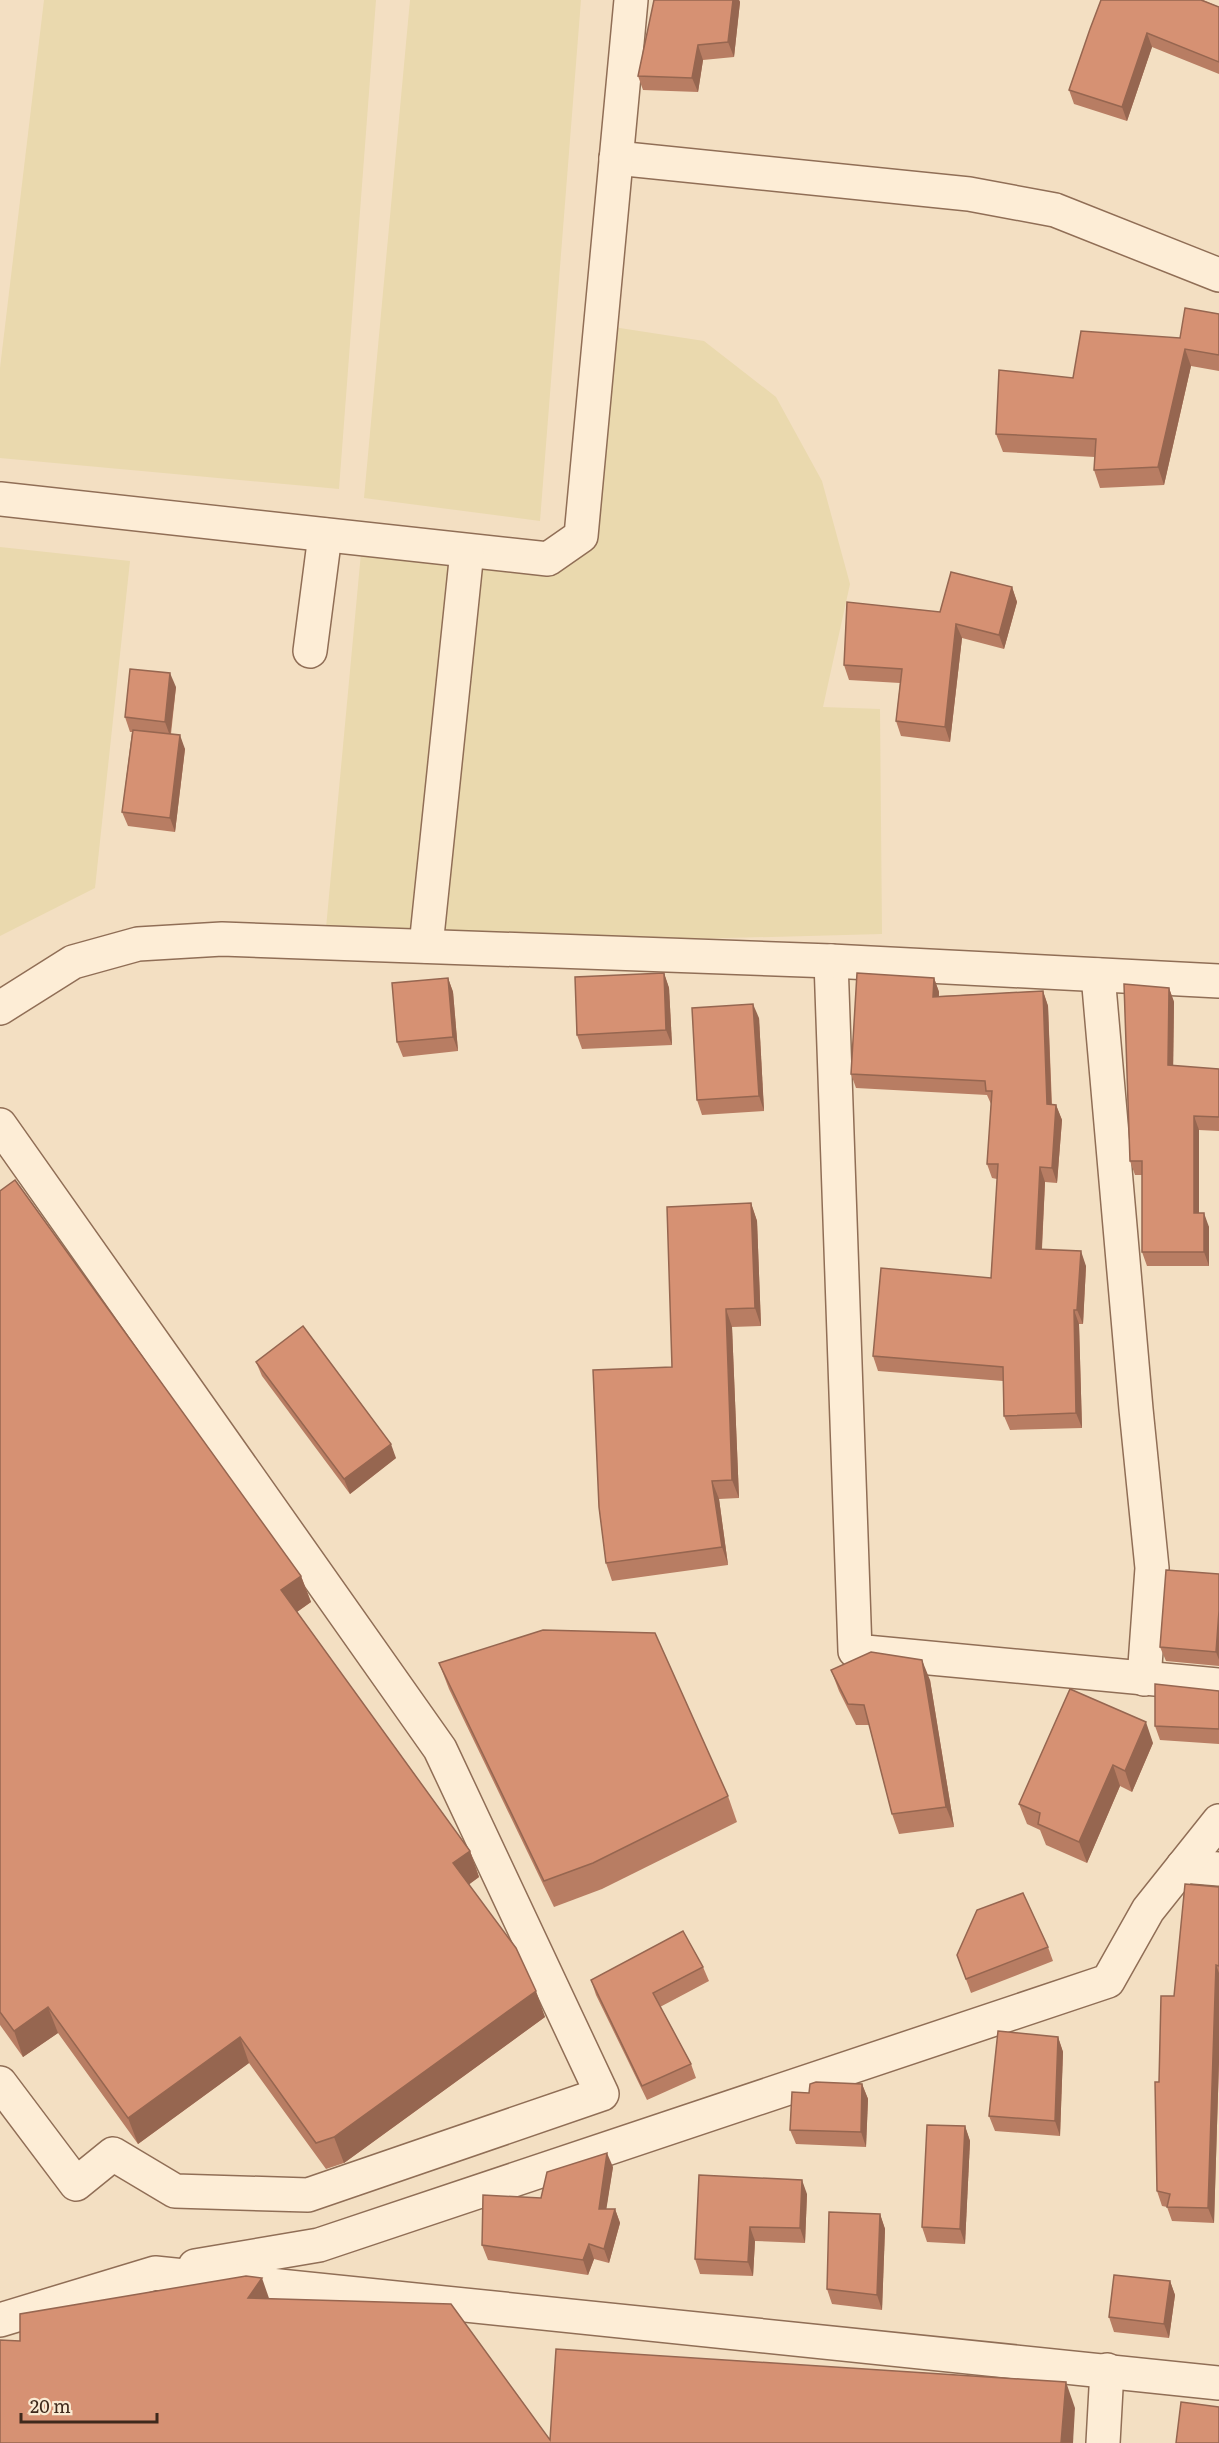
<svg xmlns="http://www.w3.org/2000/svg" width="1219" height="2443" viewBox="0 0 1219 2443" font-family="Literata,serif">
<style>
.farmland{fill:#ead9ae}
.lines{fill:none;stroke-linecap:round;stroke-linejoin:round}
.minor-casing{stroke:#906e56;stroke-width:36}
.minor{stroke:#fdedd6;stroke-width:33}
.wall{fill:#b87d63}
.shaded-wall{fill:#966650}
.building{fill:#d69173;stroke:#966650;stroke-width:1.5}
</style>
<rect width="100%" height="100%" fill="#f3dfc2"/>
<g class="farmland">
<polygon points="44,0 376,0 339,489 0,458 0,368"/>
<polygon points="410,0 581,0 540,521 364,498"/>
<polygon points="600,325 704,341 776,397 822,481 850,584 823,707 880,709 882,934 426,946 326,928 361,553 485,553 581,536"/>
<polygon points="0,547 130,561 95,888 0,936"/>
</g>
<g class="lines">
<g class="minor-casing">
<g id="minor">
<polyline points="616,158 969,194 1055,210 1219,275"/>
<polyline points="0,499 548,559 581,536 631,0"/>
<polyline points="310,651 325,535"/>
<polyline points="426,946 467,551"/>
<polyline points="831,961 855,1651 1219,1685"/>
<polyline points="1098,975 1136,1409 1152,1568 1144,1679"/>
<polyline points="0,1008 73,962 138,944 222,939 831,961 1219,981"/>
<polyline points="0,1125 440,1749 602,2094 308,2195 175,2191 113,2154 76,2184 0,2083"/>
<polyline points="1183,1866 1219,1869"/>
<polyline points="195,2266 319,2245 1108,1981 1148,1910 1219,1821"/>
<polyline points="0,2320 155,2273 1219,2383"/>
<polyline points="1103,2443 1107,2370"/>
</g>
</g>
<use href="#minor" class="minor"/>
</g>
<g class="wall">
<polygon points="654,0 739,0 740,2 734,57 703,60 698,92 643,90 638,76"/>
<polygon points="1101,0 1203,0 1219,7 1219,74 1152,47 1127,121 1074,104 1069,90"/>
<polygon points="1219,314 1219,371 1191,366 1164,485 1100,488 1094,470 1095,457 1003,452 996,434 1073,378 1180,338"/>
<polygon points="1012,587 1017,602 1004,649 962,638 950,742 901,736 896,721 900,683 849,680 844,665 940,612"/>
<polygon points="176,687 171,734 185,749 175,832 128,826 122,812 132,732 130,732 125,717"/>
<polygon points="664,973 669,988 672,1045 582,1049 577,1035"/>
<polygon points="448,978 453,992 458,1051 403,1057 397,1042"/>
<polygon points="934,978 939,992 939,996 1043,991 1048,1006 1052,1105 1056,1105 1062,1120 1057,1183 1045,1182 1042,1249 1086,1266 1083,1324 1079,1324 1082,1428 1010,1430 1004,1416 1003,1381 878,1371 873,1356 991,1278 997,1179 992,1178 987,1164 991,1104 987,1095 856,1088 851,1074"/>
<polygon points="1169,988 1174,1002 1173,1066 1219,1069 1219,1131 1199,1130 1199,1213 1209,1227 1209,1266 1147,1266 1142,1252 1142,1175 1135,1175 1130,1161"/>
<polygon points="759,1018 764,1111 702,1115 697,1100"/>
<polygon points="0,1191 301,1576 311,1602 297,1612 470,1851 479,1877 469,1884 545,2017 344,2163 326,2169 249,2063 138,2144 58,2033 23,2057 0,2025"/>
<polygon points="751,1203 757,1221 761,1326 732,1327 739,1498 719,1499 728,1565 612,1581 606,1563 672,1367"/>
<polygon points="256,1362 396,1458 350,1494 262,1376"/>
<polygon points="1219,1574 1219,1666 1166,1661 1160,1647"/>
<polygon points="439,1663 728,1796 737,1822 602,1889 554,1907 449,1689"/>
<polygon points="831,1670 930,1680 954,1827 899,1834 892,1814 869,1725 856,1725 839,1691"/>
<polygon points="1219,1691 1219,1744 1160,1740 1155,1726"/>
<polygon points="1153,1743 1132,1792 1120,1786 1087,1863 1046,1845 1040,1830 1027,1824 1019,1804"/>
<polygon points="1219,1887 1219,2061 1214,2223 1172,2221 1167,2207 1162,2206 1157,2191 1159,2082 1174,1996"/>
<polygon points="1048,1947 1053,1961 971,1993 957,1955"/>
<polygon points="703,1967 709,1981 660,2007 691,2064 696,2078 647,2100 596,1995 591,1980"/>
<polygon points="1058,2037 1063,2052 1060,2136 995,2131 989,2116"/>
<polygon points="862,2084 868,2099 866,2147 796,2144 790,2130 809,2093"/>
<polygon points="965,2126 970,2141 965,2244 927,2242 922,2227"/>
<polygon points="613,2167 606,2209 615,2209 620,2223 609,2263 594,2259 588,2275 488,2260 482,2245 541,2198"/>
<polygon points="699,2175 807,2194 805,2243 755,2241 753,2276 700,2274 695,2259"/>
<polygon points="880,2214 885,2229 882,2310 832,2304 827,2289"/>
<polygon points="1170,2281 1175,2295 1169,2338 1114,2332 1109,2317"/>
</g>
<g class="shaded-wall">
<polygon points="733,0 739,0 740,2 734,57 728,42"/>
<polygon points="1147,33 1152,47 1127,121 1122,107"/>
<polygon points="698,45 703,60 698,92 692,78"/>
<polygon points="1185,349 1191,366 1164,485 1158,467"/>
<polygon points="1012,587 1017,602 1004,649 999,635"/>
<polygon points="956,624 962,638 950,742 945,727"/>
<polygon points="170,673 176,687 170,736 165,722"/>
<polygon points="180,735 185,749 175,832 170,818"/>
<polygon points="664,973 669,988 672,1045 666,1030"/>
<polygon points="448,978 453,992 458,1051 453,1037"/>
<polygon points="934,978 939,992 938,1011 933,997"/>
<polygon points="1169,988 1174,1002 1173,1079 1168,1065"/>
<polygon points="1043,991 1048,1006 1052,1119 1047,1104"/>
<polygon points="753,1004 759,1018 764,1111 759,1096"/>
<polygon points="1056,1105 1062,1120 1057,1183 1052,1168"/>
<polygon points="1194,1116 1199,1130 1199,1227 1194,1213"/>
<polygon points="1040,1167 1045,1182 1041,1263 1036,1249"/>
<polygon points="751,1203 757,1221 761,1326 755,1308"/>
<polygon points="1204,1213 1209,1227 1209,1266 1204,1252"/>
<polygon points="1081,1251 1086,1266 1083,1324 1077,1310"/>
<polygon points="726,1309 732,1327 739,1498 732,1480"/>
<polygon points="1074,1310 1079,1324 1082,1428 1076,1413"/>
<polygon points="391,1444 396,1458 350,1494 344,1479"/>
<polygon points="712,1481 719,1499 728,1565 722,1547"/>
<polygon points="301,1576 311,1602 291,1616 281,1590"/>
<polygon points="1219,1611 1219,1660 1216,1652"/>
<polygon points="922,1660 930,1680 954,1827 946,1807"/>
<polygon points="1146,1722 1153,1743 1132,1792 1125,1771"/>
<polygon points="1113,1765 1120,1786 1087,1863 1079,1842"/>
<polygon points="470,1851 479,1877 463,1889 453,1863"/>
<polygon points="1216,1965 1219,1973 1219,2061 1214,2223 1208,2208"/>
<polygon points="536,1991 545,2017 344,2163 334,2137"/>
<polygon points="48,2007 58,2033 23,2057 14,2031"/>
<polygon points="240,2037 249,2063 138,2144 128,2118"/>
<polygon points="1058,2037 1063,2052 1060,2136 1055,2121"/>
<polygon points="862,2084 868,2099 866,2147 861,2132"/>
<polygon points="965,2126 970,2141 965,2244 960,2229"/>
<polygon points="607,2153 613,2167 604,2224 599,2209"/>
<polygon points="802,2180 807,2194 805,2243 800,2228"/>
<polygon points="615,2209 620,2223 609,2263 604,2249"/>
<polygon points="880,2214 885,2229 882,2310 877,2295"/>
<polygon points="750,2227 755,2241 753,2276 748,2262"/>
<polygon points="589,2244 594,2259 588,2275 583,2260"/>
<polygon points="262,2278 271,2304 248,2298"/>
<polygon points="1170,2281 1175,2295 1169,2338 1164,2324"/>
<polygon points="1066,2382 1075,2408 1073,2443 1061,2443"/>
</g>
<g class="building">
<polygon points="654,0 733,0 728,42 698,45 692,78 638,76"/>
<polygon points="1101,0 1201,0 1219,7 1219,62 1147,33 1122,107 1069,90 1090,29"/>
<polygon points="1185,308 1219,314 1219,355 1185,349 1158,467 1094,470 1096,439 996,434 999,370 1073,378 1081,331 1180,338"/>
<polygon points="951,572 1012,587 999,635 956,624 945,727 896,721 902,669 844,665 847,602 940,612"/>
<polygon points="130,669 170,673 165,722 125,717"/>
<polygon points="133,730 180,735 170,818 122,812"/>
<polygon points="664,973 666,1030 577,1035 575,977"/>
<polygon points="857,973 934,978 933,997 1043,991 1047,1104 1056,1105 1052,1168 1040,1167 1036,1249 1081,1251 1077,1310 1074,1310 1076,1413 1004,1416 1003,1367 873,1356 881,1268 991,1278 998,1164 987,1164 992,1091 986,1091 985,1081 851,1074"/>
<polygon points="448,978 453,1037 397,1042 392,983"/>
<polygon points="1124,984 1169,988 1168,1065 1219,1069 1219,1117 1194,1116 1194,1213 1204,1213 1204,1252 1142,1252 1142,1161 1130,1161"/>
<polygon points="753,1004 759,1096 697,1100 692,1008"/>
<polygon points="15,1180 301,1576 281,1590 470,1851 453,1863 516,1948 536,1991 334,2137 316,2143 240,2037 128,2118 48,2007 14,2031 0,2012 0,1191"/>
<polygon points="751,1203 755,1308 726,1309 732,1480 712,1481 722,1547 606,1563 599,1507 593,1370 672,1367 667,1207"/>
<polygon points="303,1326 391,1444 344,1479 256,1362"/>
<polygon points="1166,1570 1219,1574 1219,1611 1216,1652 1160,1647"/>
<polygon points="543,1630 655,1633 728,1796 593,1863 544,1881 439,1663"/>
<polygon points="871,1652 922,1660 946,1807 892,1814 864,1705 848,1704 831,1670"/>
<polygon points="1155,1684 1219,1691 1219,1729 1155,1726"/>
<polygon points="1070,1689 1146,1722 1125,1771 1113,1765 1079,1842 1038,1824 1040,1813 1019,1804"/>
<polygon points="1185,1884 1219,1887 1219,1966 1216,1965 1208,2208 1167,2207 1170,2194 1157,2191 1155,2082 1159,2082 1161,1996 1174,1996"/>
<polygon points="1023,1893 1048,1947 966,1979 957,1955 977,1910"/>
<polygon points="683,1931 703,1967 653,1993 691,2064 642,2086 591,1980"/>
<polygon points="998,2031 1058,2037 1055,2121 989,2116"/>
<polygon points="816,2082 862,2084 861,2132 790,2130 792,2092 809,2093 810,2084"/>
<polygon points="927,2125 965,2126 960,2229 922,2227"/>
<polygon points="607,2153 599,2209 615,2209 604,2249 589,2244 583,2260 482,2245 483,2195 541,2198 547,2172"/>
<polygon points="699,2175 802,2180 800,2228 750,2227 748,2262 695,2259"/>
<polygon points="829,2212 880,2214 877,2295 827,2289"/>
<polygon points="1114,2275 1170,2281 1164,2324 1109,2317"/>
<polygon points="246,2276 262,2278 248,2298 451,2304 550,2440 556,2349 1066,2382 1061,2443 0,2443 0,2340 20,2341 20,2314"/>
<polygon points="1181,2402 1219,2407 1219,2443 1176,2443"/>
</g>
<path d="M21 2413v9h136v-9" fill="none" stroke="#3e291c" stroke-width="3"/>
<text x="30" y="2413" font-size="18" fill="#3e291c" stroke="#faead2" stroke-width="4.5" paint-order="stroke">20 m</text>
</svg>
